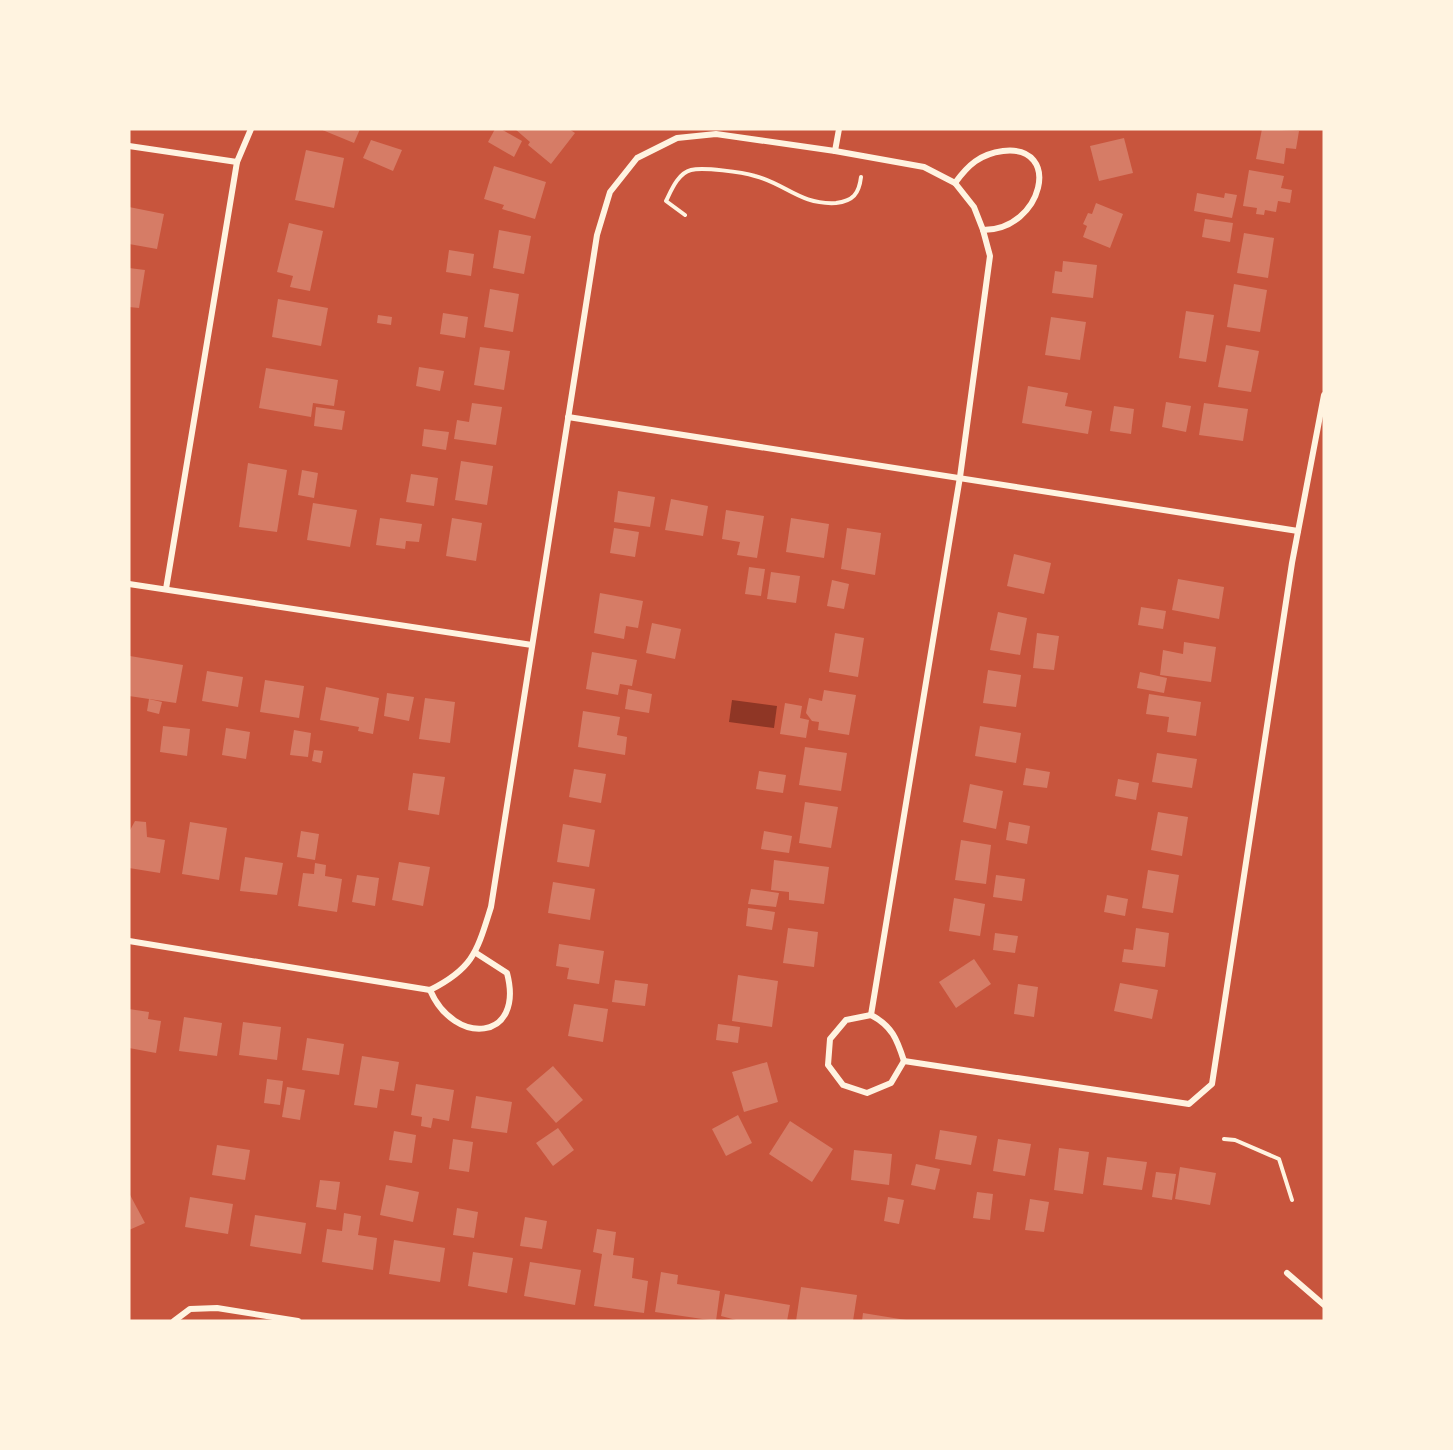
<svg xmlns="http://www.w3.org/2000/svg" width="1453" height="1450" viewBox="0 0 1453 1450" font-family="'DejaVu Sans',sans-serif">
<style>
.water{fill:#8f3625}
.building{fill:#d67c66}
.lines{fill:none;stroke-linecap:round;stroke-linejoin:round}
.path{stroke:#fff3e0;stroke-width:4}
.minor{stroke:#fff3e0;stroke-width:6}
</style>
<rect width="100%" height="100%" fill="#c8553d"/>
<polygon class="water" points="732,700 777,706 774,728 729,722"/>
<g class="building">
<polygon points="320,129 360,129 354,143"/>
<polygon points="495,129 501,129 522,141 514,157 488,142"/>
<polygon points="515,129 569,129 575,133 551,164 528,145 530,142"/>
<polygon points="1262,129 1299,131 1296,149 1286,148 1284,164 1256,159"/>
<polygon points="1124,138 1133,173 1099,181 1090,146"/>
<polygon points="371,140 402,150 393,171 363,158"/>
<polygon points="306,150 344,158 334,208 295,200"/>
<polygon points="494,166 546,182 535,219 502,209 504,205 484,199"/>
<polygon points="1249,170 1284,176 1281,188 1292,190 1290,203 1278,201 1276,212 1265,210 1264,215 1256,214 1257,208 1243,206"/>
<polygon points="1197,193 1224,198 1225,193 1237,195 1232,218 1194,211"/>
<polygon points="1096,203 1123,214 1110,248 1083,237 1087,226 1083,224 1088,213 1092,214"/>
<polygon points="129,207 164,214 157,249 129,244"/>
<polygon points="1205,219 1233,223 1230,242 1202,237"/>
<polygon points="289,223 323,231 310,291 290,287 293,276 277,272"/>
<polygon points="499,230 531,236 524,274 493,268"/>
<polygon points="1244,233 1274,238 1268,278 1237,273"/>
<polygon points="449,250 474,254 471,276 446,272"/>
<polygon points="1063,261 1097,265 1093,298 1052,293 1055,271 1062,272"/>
<polygon points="129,268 145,270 139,308 129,307"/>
<polygon points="1234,284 1267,290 1260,332 1227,327"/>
<polygon points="490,289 519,294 513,332 484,327"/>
<polygon points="278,299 328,308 321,346 272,337"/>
<polygon points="1186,311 1214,315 1206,362 1179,358"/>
<polygon points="443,313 468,317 465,338 440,334"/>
<polygon points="378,315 392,317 391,325 377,323"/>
<polygon points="1051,317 1086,322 1080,360 1045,355"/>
<polygon points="1226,345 1259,351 1251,392 1218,387"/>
<polygon points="480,347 510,351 504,390 474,385"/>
<polygon points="419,367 444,371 440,391 416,386"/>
<polygon points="266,368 338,380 334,406 313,403 311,417 259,408"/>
<polygon points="1028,386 1068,393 1065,406 1092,411 1088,434 1022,423"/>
<polygon points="1166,402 1191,406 1186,432 1162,427"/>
<polygon points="472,403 502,407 496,445 454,439 457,420 469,422"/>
<polygon points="1204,403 1248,409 1243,441 1199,435"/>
<polygon points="1114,406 1134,409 1131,434 1110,431"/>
<polygon points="316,407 345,411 342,430 314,426"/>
<polygon points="424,429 449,432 446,450 422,446"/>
<polygon points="461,461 493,466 487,505 455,500"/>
<polygon points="248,463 287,470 277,532 239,527"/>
<polygon points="302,470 318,473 314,498 298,495"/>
<polygon points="411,474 438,478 434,506 406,502"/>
<polygon points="618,491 655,497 650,527 614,522"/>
<polygon points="671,499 708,506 703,536 665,530"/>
<polygon points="313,503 357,510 350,547 307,540"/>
<polygon points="726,510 764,516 757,558 737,555 740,542 722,539"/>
<polygon points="380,518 422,524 419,542 406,541 405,549 376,545"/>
<polygon points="452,518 482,523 476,561 446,556"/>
<polygon points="791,518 829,524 824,558 786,552"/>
<polygon points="614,528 639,532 635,557 610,553"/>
<polygon points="847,528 881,533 875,575 841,569"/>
<polygon points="1014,554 1051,563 1044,594 1007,586"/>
<polygon points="749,567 765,569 761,596 745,594"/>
<polygon points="771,572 800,576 796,603 767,599"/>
<polygon points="1178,579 1224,587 1219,619 1172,610"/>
<polygon points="832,580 849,584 844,609 827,606"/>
<polygon points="600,593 643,601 638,628 626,626 624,639 594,633"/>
<polygon points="1141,607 1166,611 1163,629 1138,625"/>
<polygon points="998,612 1027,618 1020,655 990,650"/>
<polygon points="652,623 681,629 675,659 646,653"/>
<polygon points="835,633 864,638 858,677 829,672"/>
<polygon points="1037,633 1059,636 1054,670 1033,668"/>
<polygon points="1184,642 1216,647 1211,682 1160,675 1163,650 1183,654"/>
<polygon points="592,652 637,660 632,686 620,684 618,695 586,689"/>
<polygon points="130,656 183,665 176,703 129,696"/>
<polygon points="988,670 1021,675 1016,707 983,703"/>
<polygon points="207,671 243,677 238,707 202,701"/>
<polygon points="1140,672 1167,678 1164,693 1137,688"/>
<polygon points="265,680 304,686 299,718 260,712"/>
<polygon points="326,687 379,698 373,734 358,731 359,727 320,720"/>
<polygon points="628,689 652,694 649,713 625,709"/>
<polygon points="824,690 856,695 849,735 818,730 819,722 812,721 806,713 809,698 822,701"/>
<polygon points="387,693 414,697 409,721 384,716"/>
<polygon points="1149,694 1201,702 1196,736 1167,732 1169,717 1146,714"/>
<polygon points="425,698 455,702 450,743 419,739"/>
<polygon points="149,699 162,702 159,714 147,711"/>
<polygon points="785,703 802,706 800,718 809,720 806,738 780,734"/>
<polygon points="583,711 620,717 617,735 627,737 625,755 578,747"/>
<polygon points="163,726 190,729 187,756 160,752"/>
<polygon points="980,726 1021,733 1016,763 975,756"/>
<polygon points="226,728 250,732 246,759 222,755"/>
<polygon points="294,730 311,733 308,757 290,755"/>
<polygon points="805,747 847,753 841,791 799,785"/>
<polygon points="314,750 323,751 321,763 312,761"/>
<polygon points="1157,753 1197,759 1192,788 1152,782"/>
<polygon points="1026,768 1050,772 1047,788 1023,785"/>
<polygon points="574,769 606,774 601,803 569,797"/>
<polygon points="759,771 786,775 783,793 756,789"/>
<polygon points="413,773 445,777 439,815 408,810"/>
<polygon points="1118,779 1139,783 1136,800 1115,796"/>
<polygon points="970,784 1003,791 996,829 963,822"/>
<polygon points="805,802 838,807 831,848 799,843"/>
<polygon points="1158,812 1188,817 1182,856 1151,850"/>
<polygon points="135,821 146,822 147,837 165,840 160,873 129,868 129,832"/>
<polygon points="190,822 227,828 219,880 182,874"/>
<polygon points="1009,822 1030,826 1027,844 1006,840"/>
<polygon points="563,824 595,830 589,867 557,862"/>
<polygon points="301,831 319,834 315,860 297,857"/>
<polygon points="764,831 792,836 789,853 761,849"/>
<polygon points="961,840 991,845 986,884 955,880"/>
<polygon points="245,857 283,863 277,895 240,891"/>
<polygon points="774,860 829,867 824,904 789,900 789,892 771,890"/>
<polygon points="399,862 430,867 423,906 392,900"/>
<polygon points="315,863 326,865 325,876 342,879 337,912 298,906 303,873 314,874"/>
<polygon points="1148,870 1179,875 1173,913 1142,908"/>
<polygon points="357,875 379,878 375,906 352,902"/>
<polygon points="996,875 1025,879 1022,901 993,897"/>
<polygon points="553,882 595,889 590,920 548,913"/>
<polygon points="751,889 779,893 776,907 748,904"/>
<polygon points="1107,895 1128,899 1125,916 1104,912"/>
<polygon points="954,898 985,904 980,936 949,931"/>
<polygon points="748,908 775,912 772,930 746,926"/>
<polygon points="788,928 818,932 814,967 783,963"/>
<polygon points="1136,928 1169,933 1165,967 1122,962 1124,949 1133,950"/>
<polygon points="995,933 1018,936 1015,953 993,950"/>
<polygon points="559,944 604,951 599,984 567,979 569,968 556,966"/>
<polygon points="974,959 991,984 956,1008 939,982"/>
<polygon points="738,975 778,981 772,1027 732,1021"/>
<polygon points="615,980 648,984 645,1006 612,1002"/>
<polygon points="1120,983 1158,990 1152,1019 1114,1011"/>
<polygon points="1018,984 1038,987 1034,1017 1014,1014"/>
<polygon points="574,1004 608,1009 603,1042 568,1036"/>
<polygon points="129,1009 149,1012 148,1019 161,1021 156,1053 129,1048"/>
<polygon points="184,1017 222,1023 217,1056 179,1051"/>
<polygon points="243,1022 281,1027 277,1060 239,1055"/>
<polygon points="718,1024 740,1027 738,1043 716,1040"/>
<polygon points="307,1038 344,1044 339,1075 302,1070"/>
<polygon points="362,1056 399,1062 394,1091 380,1089 377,1108 354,1105"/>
<polygon points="767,1062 778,1102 744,1112 732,1072"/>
<polygon points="553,1066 583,1100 556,1123 526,1089"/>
<polygon points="267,1079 283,1081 280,1105 264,1103"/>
<polygon points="416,1084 454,1090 449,1121 433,1118 431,1128 421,1126 422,1117 411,1115"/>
<polygon points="287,1087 305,1090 300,1120 282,1117"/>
<polygon points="476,1096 512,1102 507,1133 471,1128"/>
<polygon points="738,1115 752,1143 726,1156 712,1129"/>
<polygon points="790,1121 833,1149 812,1182 769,1154"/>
<polygon points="558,1128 574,1150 553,1166 536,1143"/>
<polygon points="940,1130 977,1136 971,1165 935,1159"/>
<polygon points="394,1131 416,1135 412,1163 389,1160"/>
<polygon points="453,1139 473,1142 469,1172 449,1169"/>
<polygon points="998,1139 1031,1144 1025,1176 993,1171"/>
<polygon points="217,1145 250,1150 245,1180 212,1175"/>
<polygon points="1059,1148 1089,1152 1083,1194 1054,1190"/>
<polygon points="854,1150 892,1154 889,1185 851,1180"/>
<polygon points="1107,1157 1147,1162 1142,1190 1103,1185"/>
<polygon points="916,1164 940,1169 935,1190 911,1185"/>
<polygon points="1180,1167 1216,1173 1210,1205 1175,1199"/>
<polygon points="1156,1172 1176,1174 1172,1200 1152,1197"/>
<polygon points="320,1180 340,1182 336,1210 316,1207"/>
<polygon points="386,1185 419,1192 413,1222 380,1215"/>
<polygon points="977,1192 993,1194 990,1220 973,1218"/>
<polygon points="129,1193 145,1223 129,1230"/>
<polygon points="190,1197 233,1204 228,1234 185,1227"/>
<polygon points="888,1197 904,1200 899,1224 884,1221"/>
<polygon points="1030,1199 1049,1202 1044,1232 1025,1230"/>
<polygon points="457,1208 478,1212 474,1238 453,1235"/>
<polygon points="344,1213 361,1216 358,1235 377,1238 373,1270 322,1262 327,1229 342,1231"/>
<polygon points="255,1215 306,1223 301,1254 250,1246"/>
<polygon points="525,1217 547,1221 542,1249 520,1246"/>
<polygon points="597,1229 616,1232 613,1255 634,1258 632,1278 648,1281 644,1313 594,1306 602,1254 593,1252"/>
<polygon points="394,1240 445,1248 440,1282 389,1274"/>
<polygon points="473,1252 513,1258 507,1293 468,1286"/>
<polygon points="530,1262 581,1270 575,1305 524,1296"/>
<polygon points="661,1272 678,1275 677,1284 720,1291 716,1321 655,1312"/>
<polygon points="801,1287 857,1295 853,1321 796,1321"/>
<polygon points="725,1294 790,1305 787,1321 740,1321 721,1316"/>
<polygon points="863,1313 906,1320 906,1321 862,1321"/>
</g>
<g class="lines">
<g class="path">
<path d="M685 215 666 201C671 191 678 173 691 170 703 167 742 172 755 176 786 184 800 205 836 203 853 201 859 194 861 177"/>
<polyline points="1224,1139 1235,1140 1279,1159 1292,1200"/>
</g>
<g class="minor">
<polyline points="129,146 237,162"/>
<polyline points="835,151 839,129"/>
<path d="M955 183C968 165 980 154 1003 151 1063 144 1043 230 983 230"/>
<polyline points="568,417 1298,531"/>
<polyline points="129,584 532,645"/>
<polyline points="166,589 237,162 251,129"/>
<path d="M129 941 430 990C474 968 477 951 491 907L597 235 610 192 637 158 677 138 716 134 835 151 924 167 955 183 974 207 983 230 990 256 960 477 871 1015C892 1026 897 1039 904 1061"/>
<path d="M430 990C454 1046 525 1042 507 973L476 953"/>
<polyline points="871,1015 846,1020 830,1039 828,1065 843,1085 867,1093 891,1083 904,1061"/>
<polyline points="904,1061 1189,1104 1212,1084 1292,563 1324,395"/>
<polyline points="1287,1273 1324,1305"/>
<polyline points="174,1321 190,1309 217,1308 298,1321"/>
</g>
</g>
<rect width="1453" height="1450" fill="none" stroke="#fff3e0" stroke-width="261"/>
</svg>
